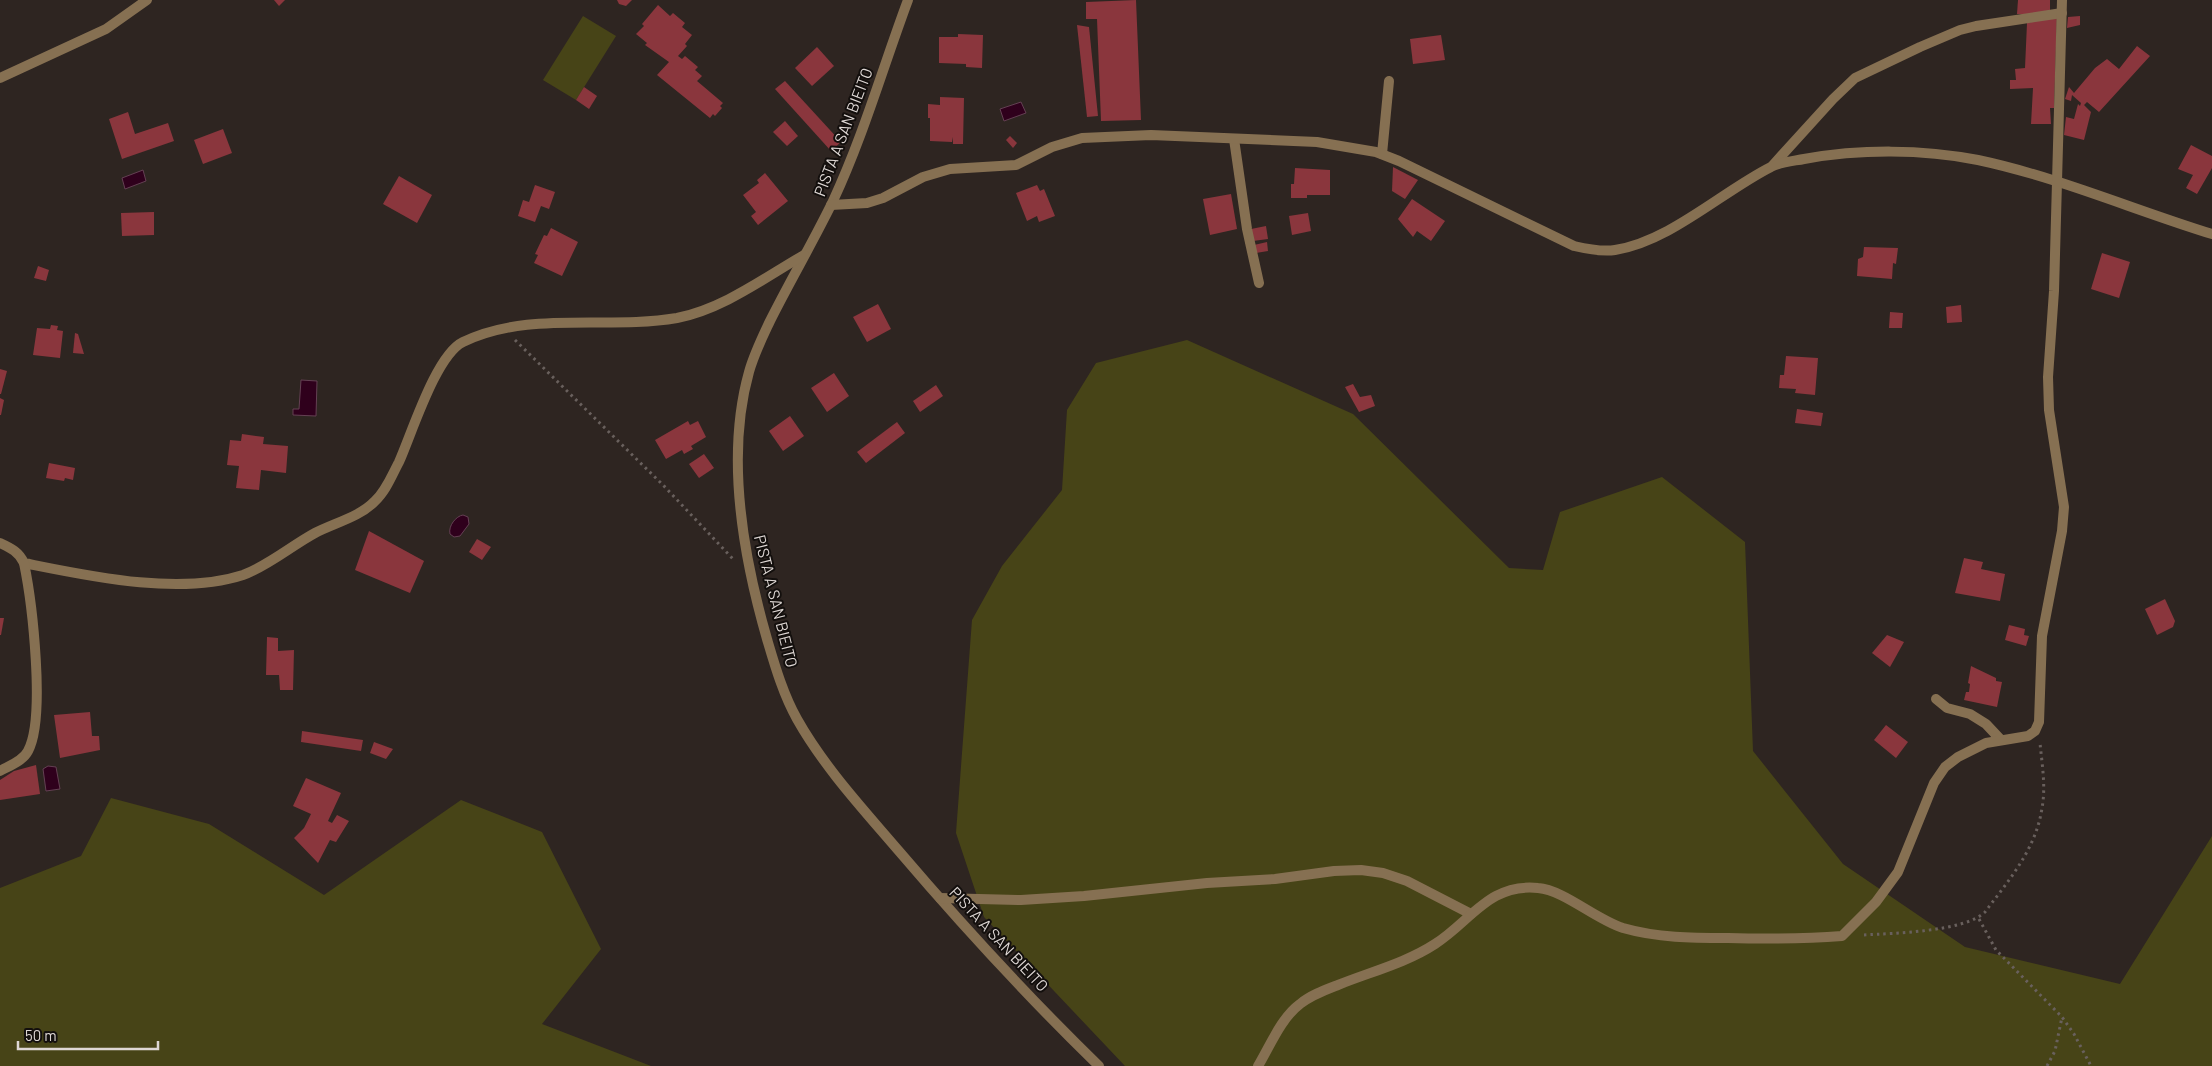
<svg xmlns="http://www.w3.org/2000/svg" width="2212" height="1066" viewBox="0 0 2212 1066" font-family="Barlow,sans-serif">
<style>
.green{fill:#474417}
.water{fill:#2f001c;stroke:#644053}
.building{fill:#8a363d}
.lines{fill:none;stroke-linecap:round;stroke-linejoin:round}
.path{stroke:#69605d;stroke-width:3;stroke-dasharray:2.5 4;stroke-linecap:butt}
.minor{stroke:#867052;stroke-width:10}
.labels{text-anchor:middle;stroke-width:4;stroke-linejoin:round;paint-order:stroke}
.street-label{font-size:16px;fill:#ded7d4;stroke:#130f0d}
</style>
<rect width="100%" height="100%" fill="#2e2521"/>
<g class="green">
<polygon points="583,16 616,36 576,100 543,80"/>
<polygon points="1187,340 1353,414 1509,568 1543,570 1560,512 1662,477 1745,542 1753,751 1843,864 1965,947 2120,984 2212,836 2212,1066 1125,1066 984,917 956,833 972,620 1002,566 1062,490 1067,410 1096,363"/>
<polygon points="111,798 209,824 324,895 461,800 542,832 601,949 542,1024 651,1066 0,1066 0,888 81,856"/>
</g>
<g class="water">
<polygon points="1021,102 1026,113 1004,121 1000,109"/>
<polygon points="143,170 146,181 125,189 122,178"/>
<polygon points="301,380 317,381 316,416 293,415 293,409 299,409"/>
<path d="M463 515 468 517 469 524 460 536 454 537 450 534C448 526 456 516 463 515Z"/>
<polygon points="48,766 56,767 60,789 46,791 43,769"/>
</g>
<g class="building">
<polygon points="274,0 285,0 279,6"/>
<polygon points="617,0 632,0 626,6 619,4"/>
<polygon points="1136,0 1141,120 1101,121 1097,19 1086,19 1086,2"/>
<polygon points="2018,0 2050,0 2050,10 2038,15 2017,14"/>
<polygon points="658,5 670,16 673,13 685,23 682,27 692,35 685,44 687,46 678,56 682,59 685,56 698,67 695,70 702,76 697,81 723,103 720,106 722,108 715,116 713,114 710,118 657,75 669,62 645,45 647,43 636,34 644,26 642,24"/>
<polygon points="2057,15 2054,108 2050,108 2051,124 2031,124 2033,88 2010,89 2010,80 2016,80 2015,69 2025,68 2027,23"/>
<polygon points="2080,16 2080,25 2067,28 2068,17"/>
<polygon points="1077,25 1089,27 1098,116 1087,117"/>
<polygon points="958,34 983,35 982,68 966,67 966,64 939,63 939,37 958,37"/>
<polygon points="1441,35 1445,60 1413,64 1410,39"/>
<polygon points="2137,46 2150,56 2099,112 2087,102 2084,105 2091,112 2084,140 2064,135 2066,117 2074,119 2078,104 2080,106 2081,103 2072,95 2071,101 2065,99 2069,87 2074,93 2095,68 2107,59 2119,69"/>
<polygon points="817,47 834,66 812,86 795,68"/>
<polygon points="785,81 841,142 831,151 775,89"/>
<polygon points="584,87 597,96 589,109 576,100"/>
<polygon points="940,97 964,98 963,144 953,144 953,137 952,142 930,141 930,118 928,118 928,104 940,105"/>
<polygon points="128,112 135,134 168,123 174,141 122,159 109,119"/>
<polygon points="785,121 798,136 787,146 773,132"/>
<polygon points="223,129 232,153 203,164 194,140"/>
<polygon points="1010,136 1017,143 1013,148 1006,140"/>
<polygon points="2191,145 2212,156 2212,168 2197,194 2186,188 2193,175 2178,169"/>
<polygon points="1393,167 1418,180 1405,199 1392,191"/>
<polygon points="1295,168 1330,170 1330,195 1307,195 1307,198 1291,198 1291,184 1294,184"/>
<polygon points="765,173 788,201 758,225 751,216 756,212 743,195 759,183 757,180"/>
<polygon points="399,176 432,195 417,223 383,204"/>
<polygon points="535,185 555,192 549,209 541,206 535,222 518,216 523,200 529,202"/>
<polygon points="1037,185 1040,191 1044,189 1055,216 1039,222 1037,216 1027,221 1016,193"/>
<polygon points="1231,194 1237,229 1210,235 1203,199"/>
<polygon points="1412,199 1445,221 1431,241 1417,231 1413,237 1398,219"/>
<polygon points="154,212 154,235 122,236 121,213"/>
<polygon points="1308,213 1311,231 1292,235 1289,216"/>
<polygon points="1266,226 1268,239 1253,241 1251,229"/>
<polygon points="551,228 578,242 562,276 534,263 538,255 535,254 544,235 547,236"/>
<polygon points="1267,242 1268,251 1256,253 1254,245"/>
<polygon points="1864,247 1898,248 1896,264 1893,263 1892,279 1857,276 1858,259 1863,257"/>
<polygon points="2102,253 2130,262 2119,298 2091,289"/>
<polygon points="38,266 49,270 46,281 34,278"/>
<polygon points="878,304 891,329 867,342 853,317"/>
<polygon points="1961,305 1962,322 1947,323 1946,307"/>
<polygon points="1890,312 1903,313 1902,328 1889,328"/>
<polygon points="51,325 58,326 57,330 63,331 60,358 33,355 37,328 50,329"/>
<polygon points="75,333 78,334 84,354 73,353"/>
<polygon points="1786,356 1818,358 1815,395 1795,393 1796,389 1779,388 1780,375 1784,375"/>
<polygon points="0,369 7,371 1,394 0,394"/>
<polygon points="834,373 849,396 827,412 811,388"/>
<polygon points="1353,384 1360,397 1371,395 1375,406 1359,412 1345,387"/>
<polygon points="936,385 943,396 920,412 913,401"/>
<polygon points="0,398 4,400 1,415 0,415"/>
<polygon points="1797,409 1823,413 1821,426 1795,423"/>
<polygon points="790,416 804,436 783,451 769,431"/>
<polygon points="688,421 690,425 698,421 706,437 691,446 693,449 684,454 682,450 666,459 655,440"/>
<polygon points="897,422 905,433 866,463 857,452"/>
<polygon points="242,434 264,437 263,444 288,446 286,473 261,470 259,490 236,488 239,466 227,465 230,440 241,441"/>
<polygon points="704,454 714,468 699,478 689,464"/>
<polygon points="49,463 75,468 73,480 65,478 64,481 46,478"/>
<polygon points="369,531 424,561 410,593 355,570"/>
<polygon points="477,539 491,547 482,560 469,552"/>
<polygon points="1964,558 1983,562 1981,569 2005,574 2000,601 1955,593"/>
<polygon points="2165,599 2175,621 2173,627 2157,635 2145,609"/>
<polygon points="0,618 4,618 1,635 0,635"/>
<polygon points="2009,625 2025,629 2024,635 2029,636 2026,646 2005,640"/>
<polygon points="1887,635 1904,642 1890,667 1872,653"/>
<polygon points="267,637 278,638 278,651 294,650 293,690 280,690 279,675 266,675"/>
<polygon points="1971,666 1996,678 1996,681 2002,682 1997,707 1964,700 1966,692 1969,692 1970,684 1968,683"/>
<polygon points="90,712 92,736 99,736 100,750 60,758 54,715"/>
<polygon points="1886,725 1908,742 1896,758 1874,740"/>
<polygon points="302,731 363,740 361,751 301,742"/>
<polygon points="374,742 393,749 386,759 370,753"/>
<polygon points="36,765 40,794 0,800 0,780 14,771"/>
<polygon points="306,778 341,793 328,821 332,823 337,815 349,821 336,842 330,840 318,863 294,838 304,828 311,814 293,806"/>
</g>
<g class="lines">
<g class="path">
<polyline points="515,340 663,485 733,559"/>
<polyline points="1979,919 1996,950 2062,1017 2074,1034 2091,1066"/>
<path d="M1864 935C1894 933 1964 932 1985 912 2009 880 2036 849 2042 808 2046 787 2042 764 2040 743"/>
<polyline points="2047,1066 2055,1051 2062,1017"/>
</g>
<g class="minor">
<path d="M908 0C883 67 863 137 833 201 813 242 790 281 770 321 762 338 754 354 749 372 725 457 743 556 767 639 775 666 783 694 797 719 824 767 863 809 898 850 962 925 1029 998 1099 1066"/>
<polyline points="0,78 106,29 147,0"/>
<polyline points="1234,139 1247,229 1259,283"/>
<polyline points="1382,154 1389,81"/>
<polyline points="1773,165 1833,99 1855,78 1920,47 1960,30 1976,26 2062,13"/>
<path d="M831 205 867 203 883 198 923 177 950 169 1016 165 1052 147 1082 138 1151 135 1317 142 1376 152 1399 161 1574 246C1587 249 1602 252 1615 250 1669 242 1723 191 1771 167 1780 162 1794 161 1804 159 1860 149 1922 149 1978 160 2058 177 2134 210 2212 234"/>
<path d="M0 543C11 548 19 552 24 563 89 576 179 596 243 575 268 566 291 546 315 533 334 523 360 517 375 501 386 491 392 475 399 462 412 433 436 355 463 342 529 310 607 330 677 318 723 309 764 278 804 255"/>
<polyline points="1936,699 1947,708 1970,714 1986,724 2001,740"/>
<path d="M0 771C9 766 23 761 28 751 46 718 32 602 24 563"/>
<polyline points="940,898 1021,900 1084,896 1207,883 1275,879 1334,871 1361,870 1383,873 1407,881 1471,914"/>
<path d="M1258 1066C1270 1046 1281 1018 1300 1004 1311 995 1325 990 1338 985 1370 972 1406 963 1435 944 1471 921 1489 883 1538 888 1564 890 1595 919 1623 928 1658 938 1692 938 1728 938 1766 939 1804 939 1842 936L1876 902 1898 872 1934 783 1945 767 1958 757 1986 743 2028 736 2035 731 2039 722 2042 636 2062 531 2064 507 2049 410 2048 377 2054 291 2062 0"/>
</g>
</g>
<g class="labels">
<g class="street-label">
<text transform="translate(843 132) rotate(-69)" y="6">PISTA A SAN BIEITO</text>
<text transform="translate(776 601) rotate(76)" y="6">PISTA A SAN BIEITO</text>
<text transform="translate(999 939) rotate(47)" y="6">PISTA A SAN BIEITO</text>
</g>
</g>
<path d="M18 1041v8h140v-8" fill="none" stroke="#ded7d4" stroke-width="2.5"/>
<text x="25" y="1041" font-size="15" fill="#ded7d4" stroke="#130f0d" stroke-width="4" paint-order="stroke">50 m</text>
</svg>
